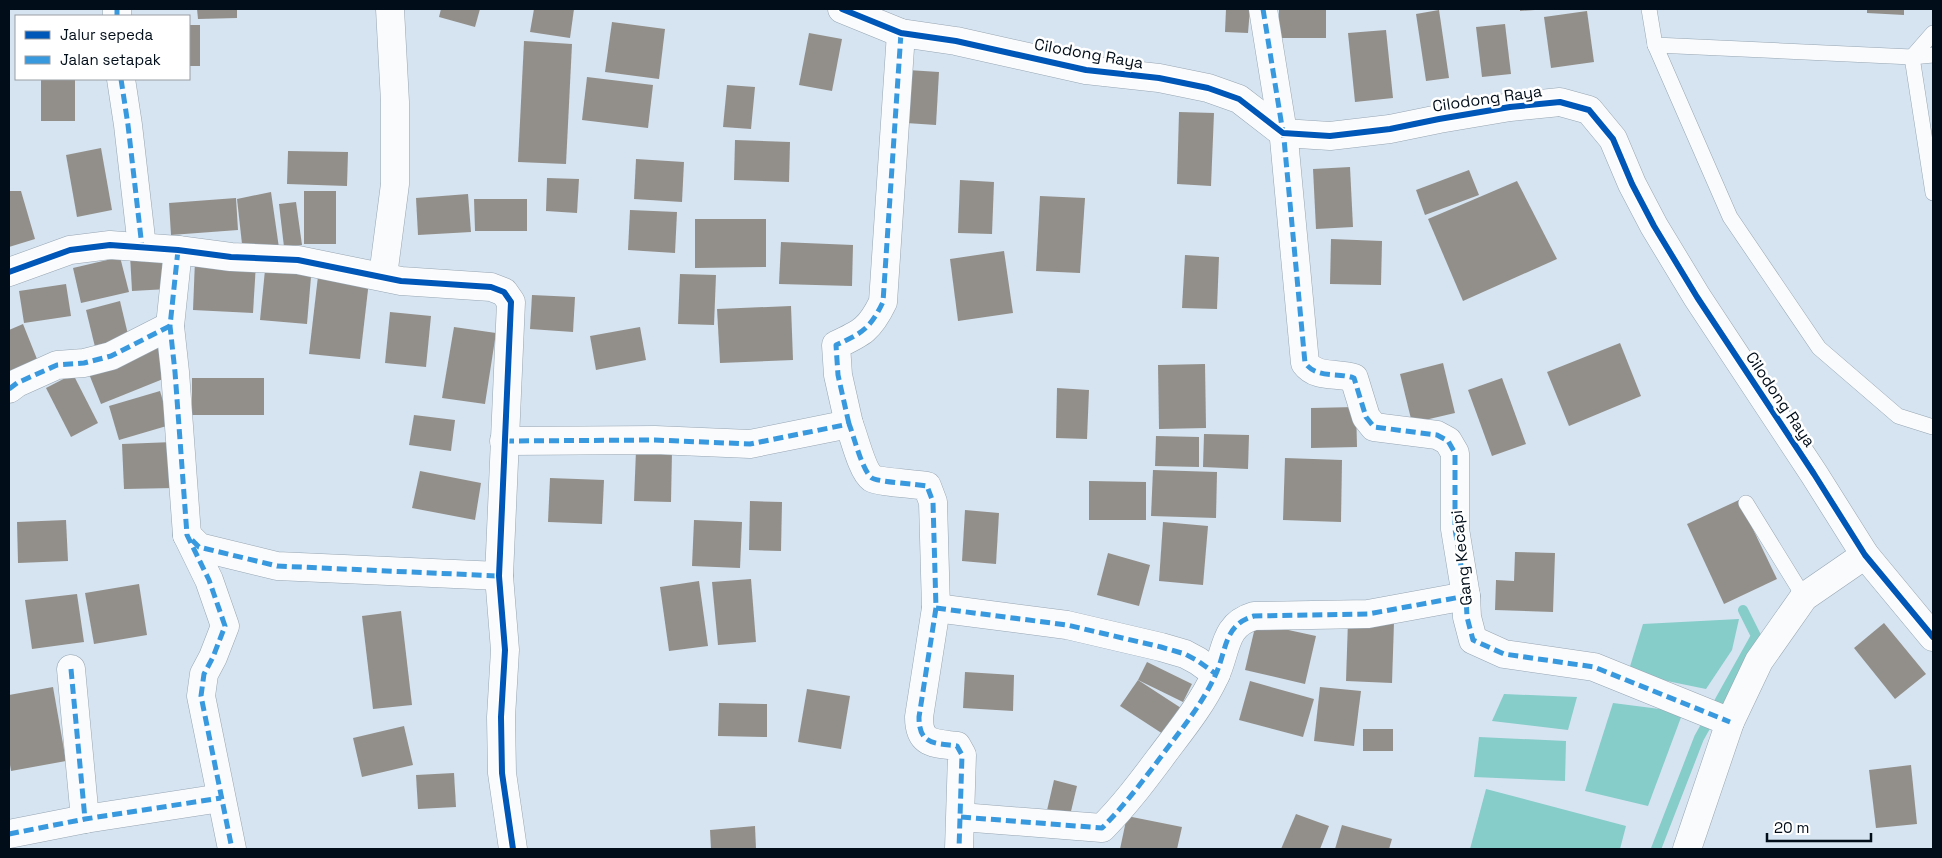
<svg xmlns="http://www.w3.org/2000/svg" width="1942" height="858" viewBox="0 0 1942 858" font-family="'Space Grotesk',sans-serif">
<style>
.water{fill:#86ccc9}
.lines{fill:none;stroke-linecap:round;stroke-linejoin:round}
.stream{stroke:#86ccc9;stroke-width:10}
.building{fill:#928f8a}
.lane-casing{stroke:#97a5b2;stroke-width:16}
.street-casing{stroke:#97a5b2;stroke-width:29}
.secondary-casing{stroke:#97a5b2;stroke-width:29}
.lane{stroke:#f9fbfd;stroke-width:15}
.street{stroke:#f9fbfd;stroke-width:28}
.secondary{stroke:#f9fbfd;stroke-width:28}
.quiet{stroke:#3999df;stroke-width:5;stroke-dasharray:10 5;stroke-linecap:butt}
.cycleway-casing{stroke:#fff;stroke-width:9}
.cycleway{stroke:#0057b8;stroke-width:6}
.labels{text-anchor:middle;stroke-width:5;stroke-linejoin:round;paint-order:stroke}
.street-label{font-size:16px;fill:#010d19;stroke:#fff}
</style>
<rect width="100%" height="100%" fill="#d6e4f1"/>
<g class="water">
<polygon points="1739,619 1732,650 1706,689 1628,673 1643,624"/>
<polygon points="1504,694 1577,697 1568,730 1492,721"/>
<polygon points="1613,703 1683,712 1648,806 1585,791"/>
<polygon points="1479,737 1566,741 1565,781 1474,777"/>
<polygon points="1486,789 1626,826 1620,849 1470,849"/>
</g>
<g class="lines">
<polyline class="stream" points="1656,849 1699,738 1756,636 1743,610"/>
</g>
<g class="building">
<polygon points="197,9 237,9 237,18 198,19"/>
<polygon points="441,9 480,9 475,27 439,17"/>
<polygon points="534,9 574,9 570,38 530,32"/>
<polygon points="1226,9 1250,9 1248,33 1225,32"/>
<rect x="1279" y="9" width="47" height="29"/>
<polygon points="1520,9 1535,9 1535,10 1520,11"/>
<polygon points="1867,9 1904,9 1904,15 1867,13"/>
<polygon points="1439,10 1449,78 1426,81 1416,14"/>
<polygon points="1587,11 1594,62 1551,68 1544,17"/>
<polygon points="612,22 665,29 659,79 605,72"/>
<polygon points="1505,24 1511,74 1482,77 1476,27"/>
<rect x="189" y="25" width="11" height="41"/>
<polygon points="1386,30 1393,98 1355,102 1348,33"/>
<polygon points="809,33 842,39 832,91 799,85"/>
<polygon points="524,41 572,44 566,164 518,162"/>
<polygon points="908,70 939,72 936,125 906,123"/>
<polygon points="587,77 653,85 648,128 582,120"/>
<rect x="41" y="79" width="34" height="42"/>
<polygon points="727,85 755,87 751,129 723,127"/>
<polygon points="1179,112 1214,113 1211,186 1177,184"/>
<polygon points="735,140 790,142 789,182 734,180"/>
<polygon points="101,148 112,210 77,217 66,155"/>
<polygon points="288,151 348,152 347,186 287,184"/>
<polygon points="636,159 684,162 682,202 634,199"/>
<polygon points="1350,167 1353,227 1316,229 1313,169"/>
<polygon points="1469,170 1479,195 1425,215 1416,190"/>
<polygon points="547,178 579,179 577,213 546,211"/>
<polygon points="960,180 994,182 992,234 958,233"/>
<polygon points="1517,181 1557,259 1463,301 1428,219"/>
<polygon points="9,191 21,191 35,239 9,247"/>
<rect x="304" y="191" width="32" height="53"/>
<polygon points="271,192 279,248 243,253 237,199"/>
<polygon points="468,194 471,232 418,235 416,198"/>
<polygon points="1040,196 1085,198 1080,273 1036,271"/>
<polygon points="236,198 238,230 171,235 169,203"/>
<polygon points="474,199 527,199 527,231 475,231"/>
<polygon points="296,202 302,245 284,247 279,204"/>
<polygon points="630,210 677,212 675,253 628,250"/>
<polygon points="695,219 766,219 766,267 695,268"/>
<polygon points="1331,239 1382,241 1381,285 1330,284"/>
<polygon points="781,242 853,245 852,286 779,284"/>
<polygon points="1004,251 1013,313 958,321 950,259"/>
<polygon points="166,253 168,289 132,291 130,255"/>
<polygon points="1185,255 1219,257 1217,309 1182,308"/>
<polygon points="120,257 129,292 81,303 73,268"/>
<polygon points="195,260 256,263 253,313 193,310"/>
<polygon points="266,260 312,265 307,324 260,320"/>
<polygon points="680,274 716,275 714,325 678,324"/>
<polygon points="318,276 369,281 360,359 309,354"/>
<polygon points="66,284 71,316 24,323 19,291"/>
<polygon points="532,295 575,297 573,332 530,329"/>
<polygon points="120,301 130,343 96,351 86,310"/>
<polygon points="791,306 793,360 720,363 717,309"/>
<polygon points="390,312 431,316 426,367 385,363"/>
<polygon points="23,324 41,369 13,379 9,368 9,330"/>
<polygon points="454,327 496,333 485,404 442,398"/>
<polygon points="640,327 646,360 596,370 590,336"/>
<polygon points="1620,343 1641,396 1569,426 1547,372"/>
<polygon points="160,344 173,375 101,404 89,374"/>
<polygon points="1443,363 1455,413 1412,423 1400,374"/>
<polygon points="1205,364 1206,428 1159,429 1158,365"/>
<polygon points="73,374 98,423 71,437 46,388"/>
<rect x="192" y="378" width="72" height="37"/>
<polygon points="1502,378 1526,444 1492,456 1468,390"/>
<polygon points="1057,388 1089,390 1087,439 1056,438"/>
<polygon points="160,391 170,425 119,440 109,406"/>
<polygon points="1356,407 1357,447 1311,448 1311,408"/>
<polygon points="414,415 455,420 451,451 409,445"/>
<polygon points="1204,434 1249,435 1248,469 1203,467"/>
<polygon points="1156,436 1199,437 1199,467 1155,466"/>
<polygon points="173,442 174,488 124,489 122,444"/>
<polygon points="636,450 672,451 671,502 634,501"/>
<polygon points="1285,458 1342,460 1341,522 1283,520"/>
<polygon points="1153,470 1217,472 1216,518 1151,516"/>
<polygon points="420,471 481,483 475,520 412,508"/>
<polygon points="550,478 604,480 602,524 548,522"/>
<polygon points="1089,481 1146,482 1146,520 1089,520"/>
<polygon points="1739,500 1777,579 1724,604 1687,524"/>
<polygon points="750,501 782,502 781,551 749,550"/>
<polygon points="965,510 999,513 996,564 962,561"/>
<polygon points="66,520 68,561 18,563 17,522"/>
<polygon points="694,520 742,522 740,568 692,566"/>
<polygon points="1163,522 1208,526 1203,585 1159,581"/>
<polygon points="1515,552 1555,553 1553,612 1495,610 1496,580 1514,581"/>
<polygon points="1108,553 1150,565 1139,606 1097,595"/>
<polygon points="751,579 756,642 718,645 712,582"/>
<polygon points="699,581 708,646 669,651 660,587"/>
<polygon points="139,584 147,635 94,644 85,593"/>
<polygon points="77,594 84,642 32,649 25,600"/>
<polygon points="401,611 412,705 373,709 362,616"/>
<polygon points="1348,620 1394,622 1392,683 1346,681"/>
<polygon points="1256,623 1316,636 1305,684 1245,670"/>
<polygon points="1884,623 1926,674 1895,699 1854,648"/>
<polygon points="1147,662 1192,684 1183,702 1138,680"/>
<polygon points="965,672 1014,675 1013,711 963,708"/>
<polygon points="1138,680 1181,708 1163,734 1120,706"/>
<polygon points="1250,681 1314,699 1303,737 1239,720"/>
<polygon points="53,687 66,761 11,771 9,759 9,695"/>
<polygon points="1320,687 1361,691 1354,746 1314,741"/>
<polygon points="807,689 850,696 841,749 798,742"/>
<polygon points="719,703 767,704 767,737 718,736"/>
<polygon points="404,726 413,765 362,777 353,738"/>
<rect x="1363" y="729" width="30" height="22"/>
<polygon points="1911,765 1917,824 1876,828 1869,770"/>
<polygon points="454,773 456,807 418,809 416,775"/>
<polygon points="1054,780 1077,786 1068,824 1045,819"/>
<polygon points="1296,814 1329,826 1320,849 1281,849"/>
<polygon points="1127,816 1182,827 1177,849 1120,849"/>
<polygon points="1342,825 1392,839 1389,849 1335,849"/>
<polygon points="755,826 756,849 711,849 710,830"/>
</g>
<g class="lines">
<g class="lane-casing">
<g id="lane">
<polyline points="1649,9 1655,45 1912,57 1933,55"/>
<polyline points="1933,33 1912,57 1933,193"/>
<polyline points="1655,45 1730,217 1819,348 1898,416 1933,427"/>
<polyline points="1746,503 1804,597"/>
</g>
</g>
<g class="street-casing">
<g id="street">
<polyline points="117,9 117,16"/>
<path d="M1263 9 1284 139 1305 363C1317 379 1337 372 1354 378L1366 417 1374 427 1437 435 1448 441 1455 453V529L1466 596 1467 617 1473 640 1504 654 1594 667 1730 722"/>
<polyline points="121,79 128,125 142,247"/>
<polyline points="178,250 170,326 175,372 187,535 209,580 225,626 213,657 204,674 201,696 232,849"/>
<polyline points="9,272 70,250 110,245 178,250 231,257 298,260 401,281 491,287 504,292 511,302 499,576 505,650 501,717 502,773 513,849"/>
<polyline points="383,276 395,184 395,102 390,9"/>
<polyline points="9,389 17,383 57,365 84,363 111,356 170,326"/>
<path d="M849 424 838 375 836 345C862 333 870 329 883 302L901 33"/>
<path d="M504 441 655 440 750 444 849 424C854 436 862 471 872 478 878 482 916 484 927 486L933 502 936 608 919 717C919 745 934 743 957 746L962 755 959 849"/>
<polyline points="187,535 199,547 277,566 499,576"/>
<polyline points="936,608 1067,625 1161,647 1185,654 1198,661 1216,674"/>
<polyline points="71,669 85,819"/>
<path d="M961 817 1102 828C1124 806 1142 782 1160 758 1180 731 1201 706 1215 676 1227 651 1223 625 1254 616L1368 614 1466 596"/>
<polyline points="9,834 85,819 221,798"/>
<polyline points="1687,849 1730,722 1759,661 1804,597 1865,555"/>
</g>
</g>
<g class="secondary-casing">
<polyline id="secondary" points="842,9 901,33 956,41 1086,70 1159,78 1208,88 1239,99 1283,133 1330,136 1390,129 1439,119 1510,107 1560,102 1589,110 1613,139 1632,184 1654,226 1697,297 1814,474 1865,555 1933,637"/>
</g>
<use href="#lane" class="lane"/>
<use href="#street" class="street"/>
<use href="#secondary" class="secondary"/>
<g class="quiet">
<polyline points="117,9 117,16"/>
<path d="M1263 9 1284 139 1305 363C1317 379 1337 372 1354 378L1366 417 1374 427 1437 435 1448 441 1455 453V529L1466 596 1467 617 1473 640 1504 654 1594 667 1730 722"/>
<polyline points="121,79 128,125 142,247"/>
<polyline points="178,250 170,326 175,372 187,535 209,580 225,626 213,657 204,674 201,696 232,849"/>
<polyline points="9,389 17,383 57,365 84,363 111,356 170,326"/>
<path d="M849 424 838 375 836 345C862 333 870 329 883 302L901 33"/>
<path d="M504 441 655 440 750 444 849 424C854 436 862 471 872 478 878 482 916 484 927 486L933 502 936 608 919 717C919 745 934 743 957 746L962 755 959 849"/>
<polyline points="192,540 199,547 277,566 499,576"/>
<polyline points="936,608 1067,625 1161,647 1185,654 1198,661 1216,674"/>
<polyline points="71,669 85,819"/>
<path d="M961 817 1102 828C1124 806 1142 782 1160 758 1180 731 1201 706 1215 676 1227 651 1223 625 1254 616L1368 614 1466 596"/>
<polyline points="9,834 85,819 221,798"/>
</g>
<g class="cycleway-casing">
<g id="cycleway">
<polyline points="842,9 901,33 956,41 1086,70 1159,78 1208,88 1239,99 1283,133 1330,136 1390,129 1439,119 1510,107 1560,102 1589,110 1613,139 1632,184 1654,226 1697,297 1814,474 1865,555 1933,637"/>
<polyline points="9,272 70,250 110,245 178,250 231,257 298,260 401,281 491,287 504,292 511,302 499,576 505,650 501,717 502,773 513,849"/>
</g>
</g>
<use href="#cycleway" class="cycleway"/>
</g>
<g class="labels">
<g class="street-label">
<text transform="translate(1089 53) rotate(10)" y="6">Cilodong Raya</text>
<text transform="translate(1487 98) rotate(-8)" y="6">Cilodong Raya</text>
<text transform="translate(1781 399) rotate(56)" y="6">Cilodong Raya</text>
<text transform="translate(1461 558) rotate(-96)" y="6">Gang Kecapi</text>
</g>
</g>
<rect width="1942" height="858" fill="none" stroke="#010d19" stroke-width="20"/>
<rect x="15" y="15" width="175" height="65" fill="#ffffff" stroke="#999ea3"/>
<rect x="25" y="31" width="25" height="8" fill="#0057b8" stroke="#999ea3"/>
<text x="60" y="40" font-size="15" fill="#010d19">Jalur sepeda</text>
<rect x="25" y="56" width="25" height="8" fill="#3999df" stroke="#999ea3"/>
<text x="60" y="65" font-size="15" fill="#010d19">Jalan setapak</text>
<path d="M1767 833v8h104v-8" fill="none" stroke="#010d19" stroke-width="2.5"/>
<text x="1774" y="833" font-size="15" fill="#010d19" stroke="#ffffff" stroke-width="4" paint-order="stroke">20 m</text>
</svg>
